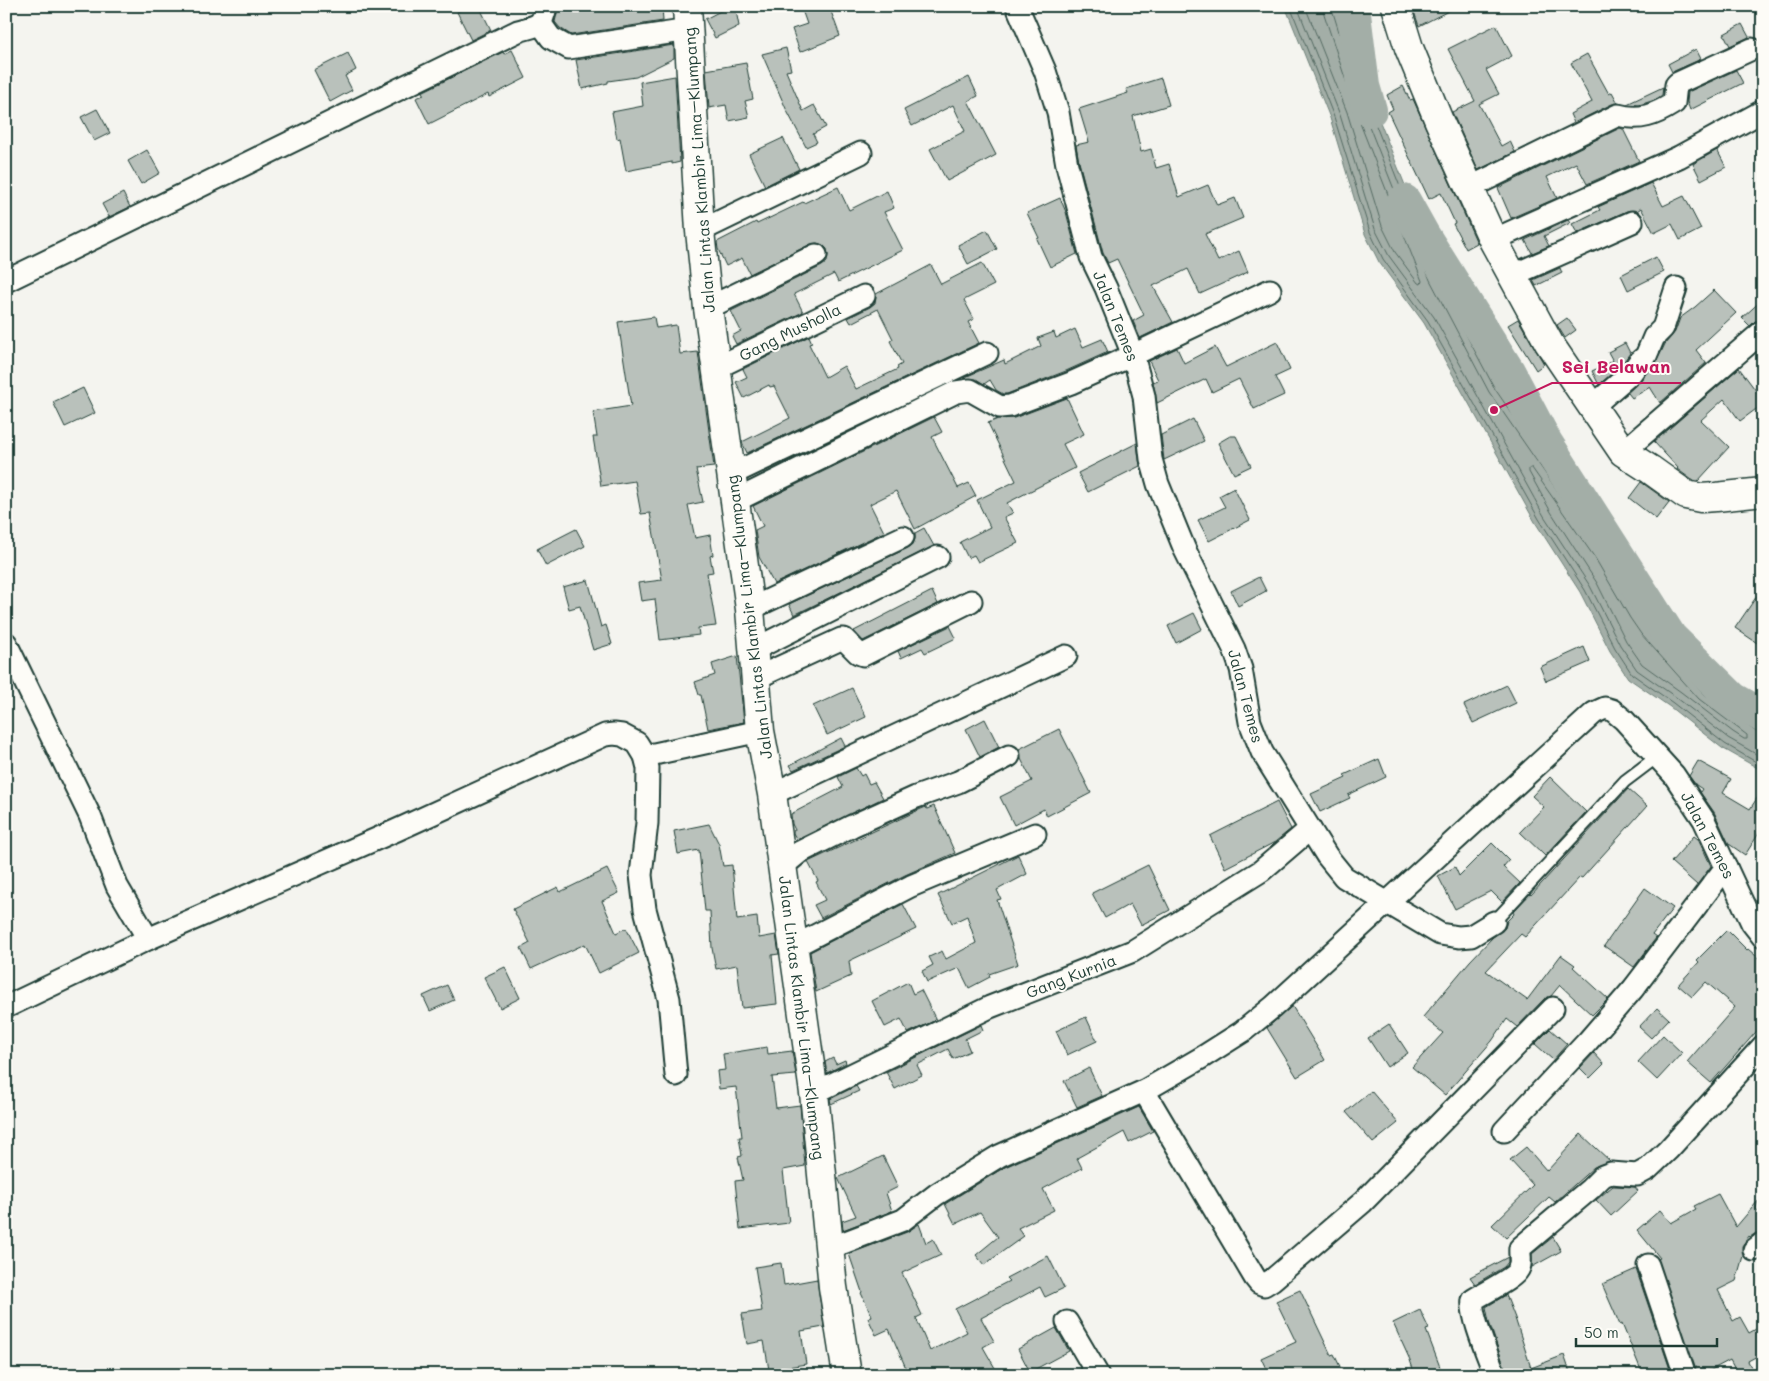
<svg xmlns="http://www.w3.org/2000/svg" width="1769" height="1381" viewBox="0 0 1769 1381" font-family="Mali,sans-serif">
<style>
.water{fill:#a3aea7;stroke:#6e8179}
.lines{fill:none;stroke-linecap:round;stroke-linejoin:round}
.shore{stroke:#546a62;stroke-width:1}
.river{stroke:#a3aea7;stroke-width:34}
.building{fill:#b9c1bb;stroke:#1f3d34}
.lane-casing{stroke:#1f3d34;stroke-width:15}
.street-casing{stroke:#1f3d34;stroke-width:25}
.secondary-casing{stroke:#1f3d34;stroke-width:31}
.primary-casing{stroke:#1f3d34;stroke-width:31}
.lane{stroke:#fdfcf7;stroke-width:11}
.street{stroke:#fdfcf7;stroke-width:21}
.secondary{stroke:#fdfcf7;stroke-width:28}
.primary{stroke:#fdfcf7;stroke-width:28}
.labels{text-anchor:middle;stroke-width:4;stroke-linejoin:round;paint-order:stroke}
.street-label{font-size:16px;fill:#1f3d34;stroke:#fdfcf7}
.leader{fill:none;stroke:#c2185b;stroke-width:2}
.callout-dot{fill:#c2185b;stroke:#fdfcf7;stroke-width:2}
.callout-label{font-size:18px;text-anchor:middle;font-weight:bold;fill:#c2185b;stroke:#fdfcf7;stroke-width:4;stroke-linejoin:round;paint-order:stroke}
</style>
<rect width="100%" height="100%" fill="#f4f4ef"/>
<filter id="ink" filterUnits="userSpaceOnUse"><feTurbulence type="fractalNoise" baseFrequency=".02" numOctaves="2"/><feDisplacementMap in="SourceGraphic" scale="10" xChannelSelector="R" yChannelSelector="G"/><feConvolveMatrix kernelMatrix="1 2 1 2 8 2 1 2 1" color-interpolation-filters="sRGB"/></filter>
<g filter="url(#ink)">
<polygon class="water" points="1285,6 1342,6 1376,112 1441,276 1499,386 1611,548 1656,622 1712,686 1763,723 1763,771 1722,748 1670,707 1628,678 1610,651 1580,592 1535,522 1424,323 1379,262 1365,234 1330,118"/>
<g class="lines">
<g class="shore">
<polyline points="1290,6 1334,117 1370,232 1383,259 1428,321 1539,519 1585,590 1615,648 1632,674 1673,703 1725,744 1763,766"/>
<polyline points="1297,6 1340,115 1375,229 1389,256 1434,317 1544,516 1590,586 1620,645 1637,670 1677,698 1728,738 1763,758"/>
<polyline points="1305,6 1347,112 1382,226 1395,252 1418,283 1421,284 1422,281 1358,118 1324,14 1324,6"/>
<polyline points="1331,6 1365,116 1430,280 1489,392 1601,554 1637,614 1647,629 1704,694 1755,731 1763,733"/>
<polyline points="1337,6 1371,113 1436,278 1495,389 1606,551 1652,625 1708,690 1758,726 1763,727"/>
<polygon points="1532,468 1595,558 1630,618 1641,634 1699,699 1747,735 1747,739 1744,739 1733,732 1681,692 1642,664 1626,641 1597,583 1551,512 1529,472 1529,469"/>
</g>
<g class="river">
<polyline points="1353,6 1363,86 1370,110"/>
<polyline points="1404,201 1423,235 1508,371 1546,443 1670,637 1733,699 1763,716"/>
</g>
</g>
<g class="building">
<polygon points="468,6 479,6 491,30 471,40 457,12"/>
<polygon points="587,6 620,6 620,10 662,6 663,21 571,35 560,28 555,22 558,9"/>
<polygon points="730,6 735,6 739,26 715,38 705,19"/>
<polygon points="813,6 829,6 840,36 800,52 792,29 807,24 802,10"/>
<polygon points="1412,6 1458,6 1419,26"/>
<polygon points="1742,24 1749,37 1730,46 1724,34"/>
<polygon points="1496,25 1512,56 1486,70 1499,94 1479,104 1501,146 1510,141 1515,152 1478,170 1452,112 1475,101 1448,49"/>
<polygon points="674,45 674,58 636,77 608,81 608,83 582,89 576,60"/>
<polygon points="786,48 791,70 786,71 803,111 814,105 826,127 813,134 817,142 806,147 787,111 762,54"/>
<polygon points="1696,49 1701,59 1672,72 1668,64"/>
<polygon points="512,50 526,78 489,97 488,94 429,124 416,98 424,95 422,92 503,52 504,54"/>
<polygon points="348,53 356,70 345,76 352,90 330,102 314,70"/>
<polygon points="1587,54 1609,94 1612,92 1618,103 1612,104 1574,123 1570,114 1592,102 1571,63"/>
<polygon points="746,63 753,99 745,101 749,117 729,121 726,105 709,108 706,70"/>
<polygon points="1736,70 1743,83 1690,110 1687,102 1688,92"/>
<polygon points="675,76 680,162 672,164 672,162 626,171 620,138 617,139 612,112 643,106 640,82"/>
<polygon points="969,77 978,96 968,101 996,155 947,181 930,149 965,131 953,105 912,126 904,110"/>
<polygon points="1161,78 1169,105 1133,116 1141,152 1151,149 1156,168 1169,164 1179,197 1208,185 1217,205 1235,198 1243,218 1205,234 1218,261 1239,251 1248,272 1200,294 1188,269 1153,286 1173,322 1140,338 1133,321 1144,315 1117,259 1108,263 1103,253 1079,162 1076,145 1089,142 1079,109 1128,93 1126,89"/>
<polygon points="1403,86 1410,100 1413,99 1477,243 1466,249 1453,224 1455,223 1441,193 1429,199 1388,112 1393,109 1387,95"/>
<polygon points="1663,87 1662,95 1655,100 1639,105 1627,104"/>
<polygon points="97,109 110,133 94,141 81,117"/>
<polygon points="1620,128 1623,129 1639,161 1587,184 1576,163 1547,177 1557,198 1511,218 1498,188"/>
<polygon points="783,138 799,169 765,186 749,154"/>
<polygon points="147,150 160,173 141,184 128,161"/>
<polygon points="1717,150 1726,167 1701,180 1693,164"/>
<polygon points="1651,183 1663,206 1684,196 1701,229 1680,240 1672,224 1654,233 1641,208 1637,211 1627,211 1577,233 1572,224 1600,210 1598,207"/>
<polygon points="838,187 849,210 887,191 894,208 884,212 903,250 838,282 834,274 794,294 803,312 736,344 732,336 741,331 731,311 822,266 827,262 828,255 827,249 823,245 817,243 811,244 750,274 742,258 726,266 718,249 717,242 756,222 757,224 803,202 804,203"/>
<polygon points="123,193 130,207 109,217 102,204"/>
<polygon points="1060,198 1066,212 1077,254 1050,267 1037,239 1039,238 1027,213"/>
<polygon points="1568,220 1570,223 1544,236 1549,246 1532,253 1525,240"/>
<polygon points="987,230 997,249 968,264 958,245"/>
<polygon points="1656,257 1664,272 1628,290 1621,275"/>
<polygon points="982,263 994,285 964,300 974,319 968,322 979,343 747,453 742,442 790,418 774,386 770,387 769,385 744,398 736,382 747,377 743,369 809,336 812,343 809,344 825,377 844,366 856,389 898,369 897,367 902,364 890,341 893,339 878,309 851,323 848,318 870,307 875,303 876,294 931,265 941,284"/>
<polygon points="1560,268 1562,273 1536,286 1533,280"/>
<polygon points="1714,290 1736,313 1696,350 1706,363 1660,403 1650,387 1632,398 1628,393 1623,397 1639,382 1657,361 1665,344 1675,332 1680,318 1695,307"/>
<polygon points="1763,299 1763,319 1755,321 1750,326 1742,318"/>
<polygon points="654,317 656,328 676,325 680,354 698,352 714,467 696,469 703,502 688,505 695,538 710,535 713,555 710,556 713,572 707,573 716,626 698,628 699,635 660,640 655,599 641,601 638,583 662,580 650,513 641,514 635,481 601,486 593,437 597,437 593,412 631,406 618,322"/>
<polygon points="1567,318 1576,330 1565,338 1557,325"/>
<polygon points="1518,319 1544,364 1536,370 1508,325"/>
<polygon points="1075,329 1083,347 1102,339 1108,352 1066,371 1007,394 1003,394 996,390 990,380 984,384 976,379 963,378 1004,360 1005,364 1041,346 1038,338 1054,332 1056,338"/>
<polygon points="1277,342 1290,370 1275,377 1284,395 1254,409 1239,379 1212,392 1206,379 1157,403 1153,382 1158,380 1149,361 1177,348 1184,363 1215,347 1226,367"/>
<polygon points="1625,343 1630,353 1622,364 1599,385 1592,371 1613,361 1608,352"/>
<polygon points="1739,368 1763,400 1763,404 1740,421 1724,399 1701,420 1729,447 1698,481 1692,480 1677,469 1678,468 1654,442"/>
<polygon points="83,388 95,413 65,427 53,402"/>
<polygon points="1067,398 1084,434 1063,444 1075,468 1007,503 1013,513 1004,517 1018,543 978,562 974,555 968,558 960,542 990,527 977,500 1016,481 988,423 998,419 1014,418"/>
<polygon points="934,417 942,432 932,437 958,488 969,483 976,496 915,529 896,491 870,504 884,532 774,584 759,557 755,530 763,526 753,506"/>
<polygon points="1193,419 1204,441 1164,460 1161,435"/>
<polygon points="1230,436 1236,436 1251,466 1234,474 1218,443"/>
<polygon points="1137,443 1140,466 1088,492 1078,473"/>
<polygon points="1641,482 1669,502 1656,519 1629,498"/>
<polygon points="1234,488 1250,520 1209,541 1198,520 1225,507 1219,496"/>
<polygon points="924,528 934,546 794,615 789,604 908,548 913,544 915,539 915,533"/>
<polygon points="576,529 585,546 546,566 537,549"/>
<polygon points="1259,577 1266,591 1238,606 1231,591"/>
<polygon points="588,580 601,627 606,625 612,644 593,650 580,606 569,609 563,587"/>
<polygon points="1763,587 1763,647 1735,628"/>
<polygon points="932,591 938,604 863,641 854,631"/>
<polygon points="1194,613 1202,629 1176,643 1168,626"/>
<polygon points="950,626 956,638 925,653 922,648 901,658 898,651"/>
<polygon points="1584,647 1590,662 1546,681 1540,667"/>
<polygon points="737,656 744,722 708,729 701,695 699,695 695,682 715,675 712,664"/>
<polygon points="1507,685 1516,703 1473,723 1464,705"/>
<polygon points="852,688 866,717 827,735 813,706"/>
<polygon points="985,719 999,747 980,757 966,729"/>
<polygon points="1059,729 1091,793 1047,816 1044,809 1014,825 1000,797 1032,781 1021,759 1019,749"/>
<polygon points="841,738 845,746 793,770 790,765"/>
<polygon points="1379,759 1386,777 1348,795 1350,798 1320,812 1311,794 1346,778 1344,775"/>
<polygon points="1698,761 1731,779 1723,793 1750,809 1763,789 1763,827 1745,855 1729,844 1714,812 1700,792 1702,789 1696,785 1689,776"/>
<polygon points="856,768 861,776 864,774 869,784 874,782 883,798 797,840 793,833 793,831 795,830 792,824 791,814 843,787 838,777"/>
<polygon points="1550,777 1586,812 1545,856 1520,832 1544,807 1532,796"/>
<polygon points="1628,789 1647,806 1582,878 1580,877 1525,937 1521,934 1486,971 1527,1000 1561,955 1575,965 1573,967 1608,999 1592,1015 1560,985 1551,996 1544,999 1517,1027 1507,1019 1492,1041 1445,1095 1412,1067 1443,1033 1423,1017 1470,961 1493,937 1505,928 1507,921 1514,914 1513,912 1530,894 1531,895"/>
<polygon points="1277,802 1291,829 1275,842 1225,868 1210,836"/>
<polygon points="934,806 955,853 905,875 821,918 814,905 825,900 816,882 818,881 808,862 921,809 926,807 927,809"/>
<polygon points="709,824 719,844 723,866 732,865 737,920 757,917 759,938 776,935 779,954 772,955 777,1004 742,1008 737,965 716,969 712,948 710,911 705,911 699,850 678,854 674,831"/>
<polygon points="1694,836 1698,839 1698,838 1711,866 1697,885 1671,862"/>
<polygon points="1492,843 1509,860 1503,867 1520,883 1502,902 1491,891 1455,909 1438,876 1455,867 1459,876"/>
<polygon points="1018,855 1027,874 997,890 1001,899 997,900 1018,964 989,974 990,977 969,988 959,968 927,982 922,971 933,965 929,957 942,951 946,959 976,943 967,916 952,923 938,895"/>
<polygon points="1148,865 1170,910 1141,925 1130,904 1105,918 1092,893"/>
<polygon points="607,869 619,893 602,901 616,933 626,928 639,953 599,973 585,944 531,969 521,948 530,943 513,909 558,887 560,892"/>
<polygon points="1645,888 1673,908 1652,935 1656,938 1634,967 1604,946"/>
<polygon points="903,904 916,929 849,961 851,976 816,992 810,952"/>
<polygon points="1727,930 1747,950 1748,949 1763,962 1763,1024 1711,1083 1687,1062 1735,1007 1706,982 1692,997 1678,985 1699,962 1697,960"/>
<polygon points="505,967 520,998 500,1008 484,977"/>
<polygon points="908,982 913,994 921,990 936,1020 908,1033 901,1019 885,1027 872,1001"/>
<polygon points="447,985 454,1000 430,1011 423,996"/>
<polygon points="1292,1006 1325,1060 1297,1077 1267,1028"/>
<polygon points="1657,1008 1669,1019 1651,1038 1639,1027"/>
<polygon points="1086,1017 1097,1041 1067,1055 1056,1031"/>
<polygon points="1389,1024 1408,1053 1387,1067 1368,1038"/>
<polygon points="981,1025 983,1030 965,1039 970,1051 953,1059 948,1049 917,1065 922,1075 895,1089 886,1072"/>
<polygon points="1550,1029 1567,1044 1553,1060 1535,1044"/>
<polygon points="1663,1035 1682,1053 1657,1080 1638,1062"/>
<polygon points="767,1047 768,1054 792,1051 796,1075 772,1077 776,1108 800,1105 805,1166 783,1170 789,1223 740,1229 735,1181 743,1180 738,1157 742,1156 739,1137 742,1137 736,1087 719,1089 717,1071 725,1070 723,1054"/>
<polygon points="1594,1053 1604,1064 1590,1078 1580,1068"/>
<polygon points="833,1058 836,1064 845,1060 846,1063 827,1073 825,1062"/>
<polygon points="1089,1068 1102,1096 1077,1107 1064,1081"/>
<polygon points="856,1086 859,1091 831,1104 830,1099"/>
<polygon points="1371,1091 1398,1123 1373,1143 1346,1112"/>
<polygon points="1139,1107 1153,1131 1129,1143 1124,1132 1077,1158 1082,1168 1043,1189 1054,1210 1018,1228 1024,1236 984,1265 976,1255 998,1237 980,1212 955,1224 945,1204 1005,1167"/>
<polygon points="1581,1134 1610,1161 1594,1167 1555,1202 1549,1197 1506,1238 1492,1225 1533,1185 1510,1160 1526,1147 1547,1171"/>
<polygon points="883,1156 898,1187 886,1193 892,1211 843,1230 842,1221 856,1216 838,1178"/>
<polygon points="1613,1186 1635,1187 1638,1191 1611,1216 1596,1200"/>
<polygon points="1718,1194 1736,1227 1758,1201 1756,1209 1763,1215 1763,1231 1756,1233 1750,1237 1749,1236 1742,1246 1743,1256 1736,1281 1718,1290 1733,1321 1740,1317 1749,1333 1763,1325 1763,1353 1748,1361 1755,1375 1738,1375 1730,1360 1702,1375 1697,1375 1658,1259 1660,1258 1637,1230 1660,1210 1671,1223 1696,1209 1694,1206"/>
<polygon points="919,1224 926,1243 933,1239 941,1255 902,1273 922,1315 916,1318 930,1351 967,1332 955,1309 1009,1281 1006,1278 1048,1256 1064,1288 1045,1297 1040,1287 981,1318 994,1341 983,1347 999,1375 909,1375 889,1329 876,1335 868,1318 872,1316 861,1293 862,1292 849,1254 907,1232"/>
<polygon points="1553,1237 1561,1251 1532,1267 1532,1254"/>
<polygon points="1508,1257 1508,1262 1504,1267 1475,1284 1470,1277"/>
<polygon points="781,1263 784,1285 817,1279 824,1327 801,1331 806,1364 769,1370 764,1341 747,1344 742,1314 762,1311 755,1267"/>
<polygon points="1636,1269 1672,1375 1643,1375 1622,1324 1620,1325 1602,1284"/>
<polygon points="1300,1290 1331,1355 1334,1354 1344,1375 1269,1375 1261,1358 1296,1342 1276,1301"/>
<polygon points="1506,1295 1515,1318 1531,1368 1564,1355 1571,1375 1507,1375 1489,1322 1486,1307"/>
<polygon points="1420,1310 1429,1329 1426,1330 1443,1375 1415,1375 1410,1360 1393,1323"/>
<polygon points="1056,1328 1069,1351 1030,1372 1018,1349"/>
</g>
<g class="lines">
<g class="lane-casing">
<polyline id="lane" points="1494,922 1625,781 1658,756"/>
</g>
<g class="street-casing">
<g id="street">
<polyline points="1017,6 1045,71 1058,112 1067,165 1091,257 1106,288 1133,355 1144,396 1151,459 1158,484 1185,550 1234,649 1241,669 1250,722 1262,752 1327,856 1344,877 1440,934 1459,937 1471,936 1494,922"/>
<polyline points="541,24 551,38 569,48 689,30"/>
<path d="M1469 188 1618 115C1640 121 1655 115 1674 103L1676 85 1678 83 1752 49"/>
<polyline points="700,231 861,153"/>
<polyline points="1493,240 1679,157 1763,111"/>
<polyline points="1511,276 1632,222"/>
<path d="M6 281 518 31C537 25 542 28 546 6"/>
<polyline points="708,308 816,255"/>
<polyline points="716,368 864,296"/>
<polyline points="1592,407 1631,373 1639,362 1646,356 1654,337 1663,328 1676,288"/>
<polyline points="1623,452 1763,331"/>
<polyline points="732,474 987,353"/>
<polyline points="735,501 956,392 970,390 1000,407 1010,406 1071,383 1133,355 1270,290"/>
<polyline points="750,609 903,537"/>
<polyline points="6,643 90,816 117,886 148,939"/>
<polyline points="753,650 938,557"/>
<polyline points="756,678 841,639 844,639 858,653 863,655 971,601"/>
<polyline points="645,756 760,731"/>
<polyline points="772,794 1066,656"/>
<polyline points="783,866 800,852 852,826 916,797 958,782 1009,756"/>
<polyline points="793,947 911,886 1035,834"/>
<polyline points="6,1007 148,939 397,830 605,735 614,734 622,735 637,743 645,756 648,768 647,823 641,875 645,909 669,999 676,1075"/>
<polyline points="1144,1091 1255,1278 1259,1283 1264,1285 1272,1280 1363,1202 1553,1008"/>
<polyline points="814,1093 990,1007 1133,951 1261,871 1310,829"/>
<polyline points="1504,1131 1588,1041 1633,989 1726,867"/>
<polyline points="830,1248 903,1220 937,1194 999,1156 1144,1091 1201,1058 1242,1032 1273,1007 1594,713 1605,708 1612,710 1624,720 1674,775 1704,820 1752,923 1763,937"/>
<polyline points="1754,1250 1763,1243"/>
<polyline points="1648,1265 1685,1375"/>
<polyline points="1067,1322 1098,1375"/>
<path d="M1495 1375C1489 1358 1470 1315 1473 1300 1483 1293 1516 1278 1519 1268 1522 1262 1519 1254 1520 1248L1590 1189 1603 1176 1611 1173 1637 1175 1648 1169 1668 1150 1763 1046"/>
</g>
</g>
<g class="secondary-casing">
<polyline id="secondary" points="1396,6 1409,48 1439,121 1493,240 1549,343 1623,452 1651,470 1686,495 1701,498 1716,497 1763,492"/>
</g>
<g class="primary-casing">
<polyline id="primary" points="687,6 700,231 708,308 750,609 760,731 772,794 814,1093 833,1287 847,1375"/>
</g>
<use href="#lane" class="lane"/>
<use href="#street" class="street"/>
<use href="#secondary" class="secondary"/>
<use href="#primary" class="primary"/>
</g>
</g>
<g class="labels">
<g class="street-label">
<text transform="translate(699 170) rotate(-94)" y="6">Jalan Lintas Klambir Lima–Klumpang</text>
<text transform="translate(1116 316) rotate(68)" y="6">Jalan Temes</text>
<text transform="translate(790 332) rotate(-26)" y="6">Gang Musholla</text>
<text transform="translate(749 617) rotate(-97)" y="6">Jalan Lintas Klambir Lima–Klumpang</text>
<text transform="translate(1246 696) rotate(75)" y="6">Jalan Temes</text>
<text transform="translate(1708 835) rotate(62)" y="6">Jalan Temes</text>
<text transform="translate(1071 976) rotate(-21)" y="6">Gang Kurnia</text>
<text transform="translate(802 1018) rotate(83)" y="6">Jalan Lintas Klambir Lima–Klumpang</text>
</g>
</g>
<path class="leader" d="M1494 410L1552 383H1681"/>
<circle class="callout-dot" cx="1494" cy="410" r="5"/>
<g class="callout-label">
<text x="1616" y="373">Sei Belawan</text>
</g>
<rect width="1769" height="1381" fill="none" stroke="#fdfcf7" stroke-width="25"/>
<rect x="12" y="12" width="1744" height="1356" fill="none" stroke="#1f3d34" stroke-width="2" filter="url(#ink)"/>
<path d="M1576 1338v8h141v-8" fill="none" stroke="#1f3d34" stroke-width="2.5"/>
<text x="1584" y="1338" font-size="15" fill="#1f3d34" stroke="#fdfcf7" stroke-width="4" paint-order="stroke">50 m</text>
</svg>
